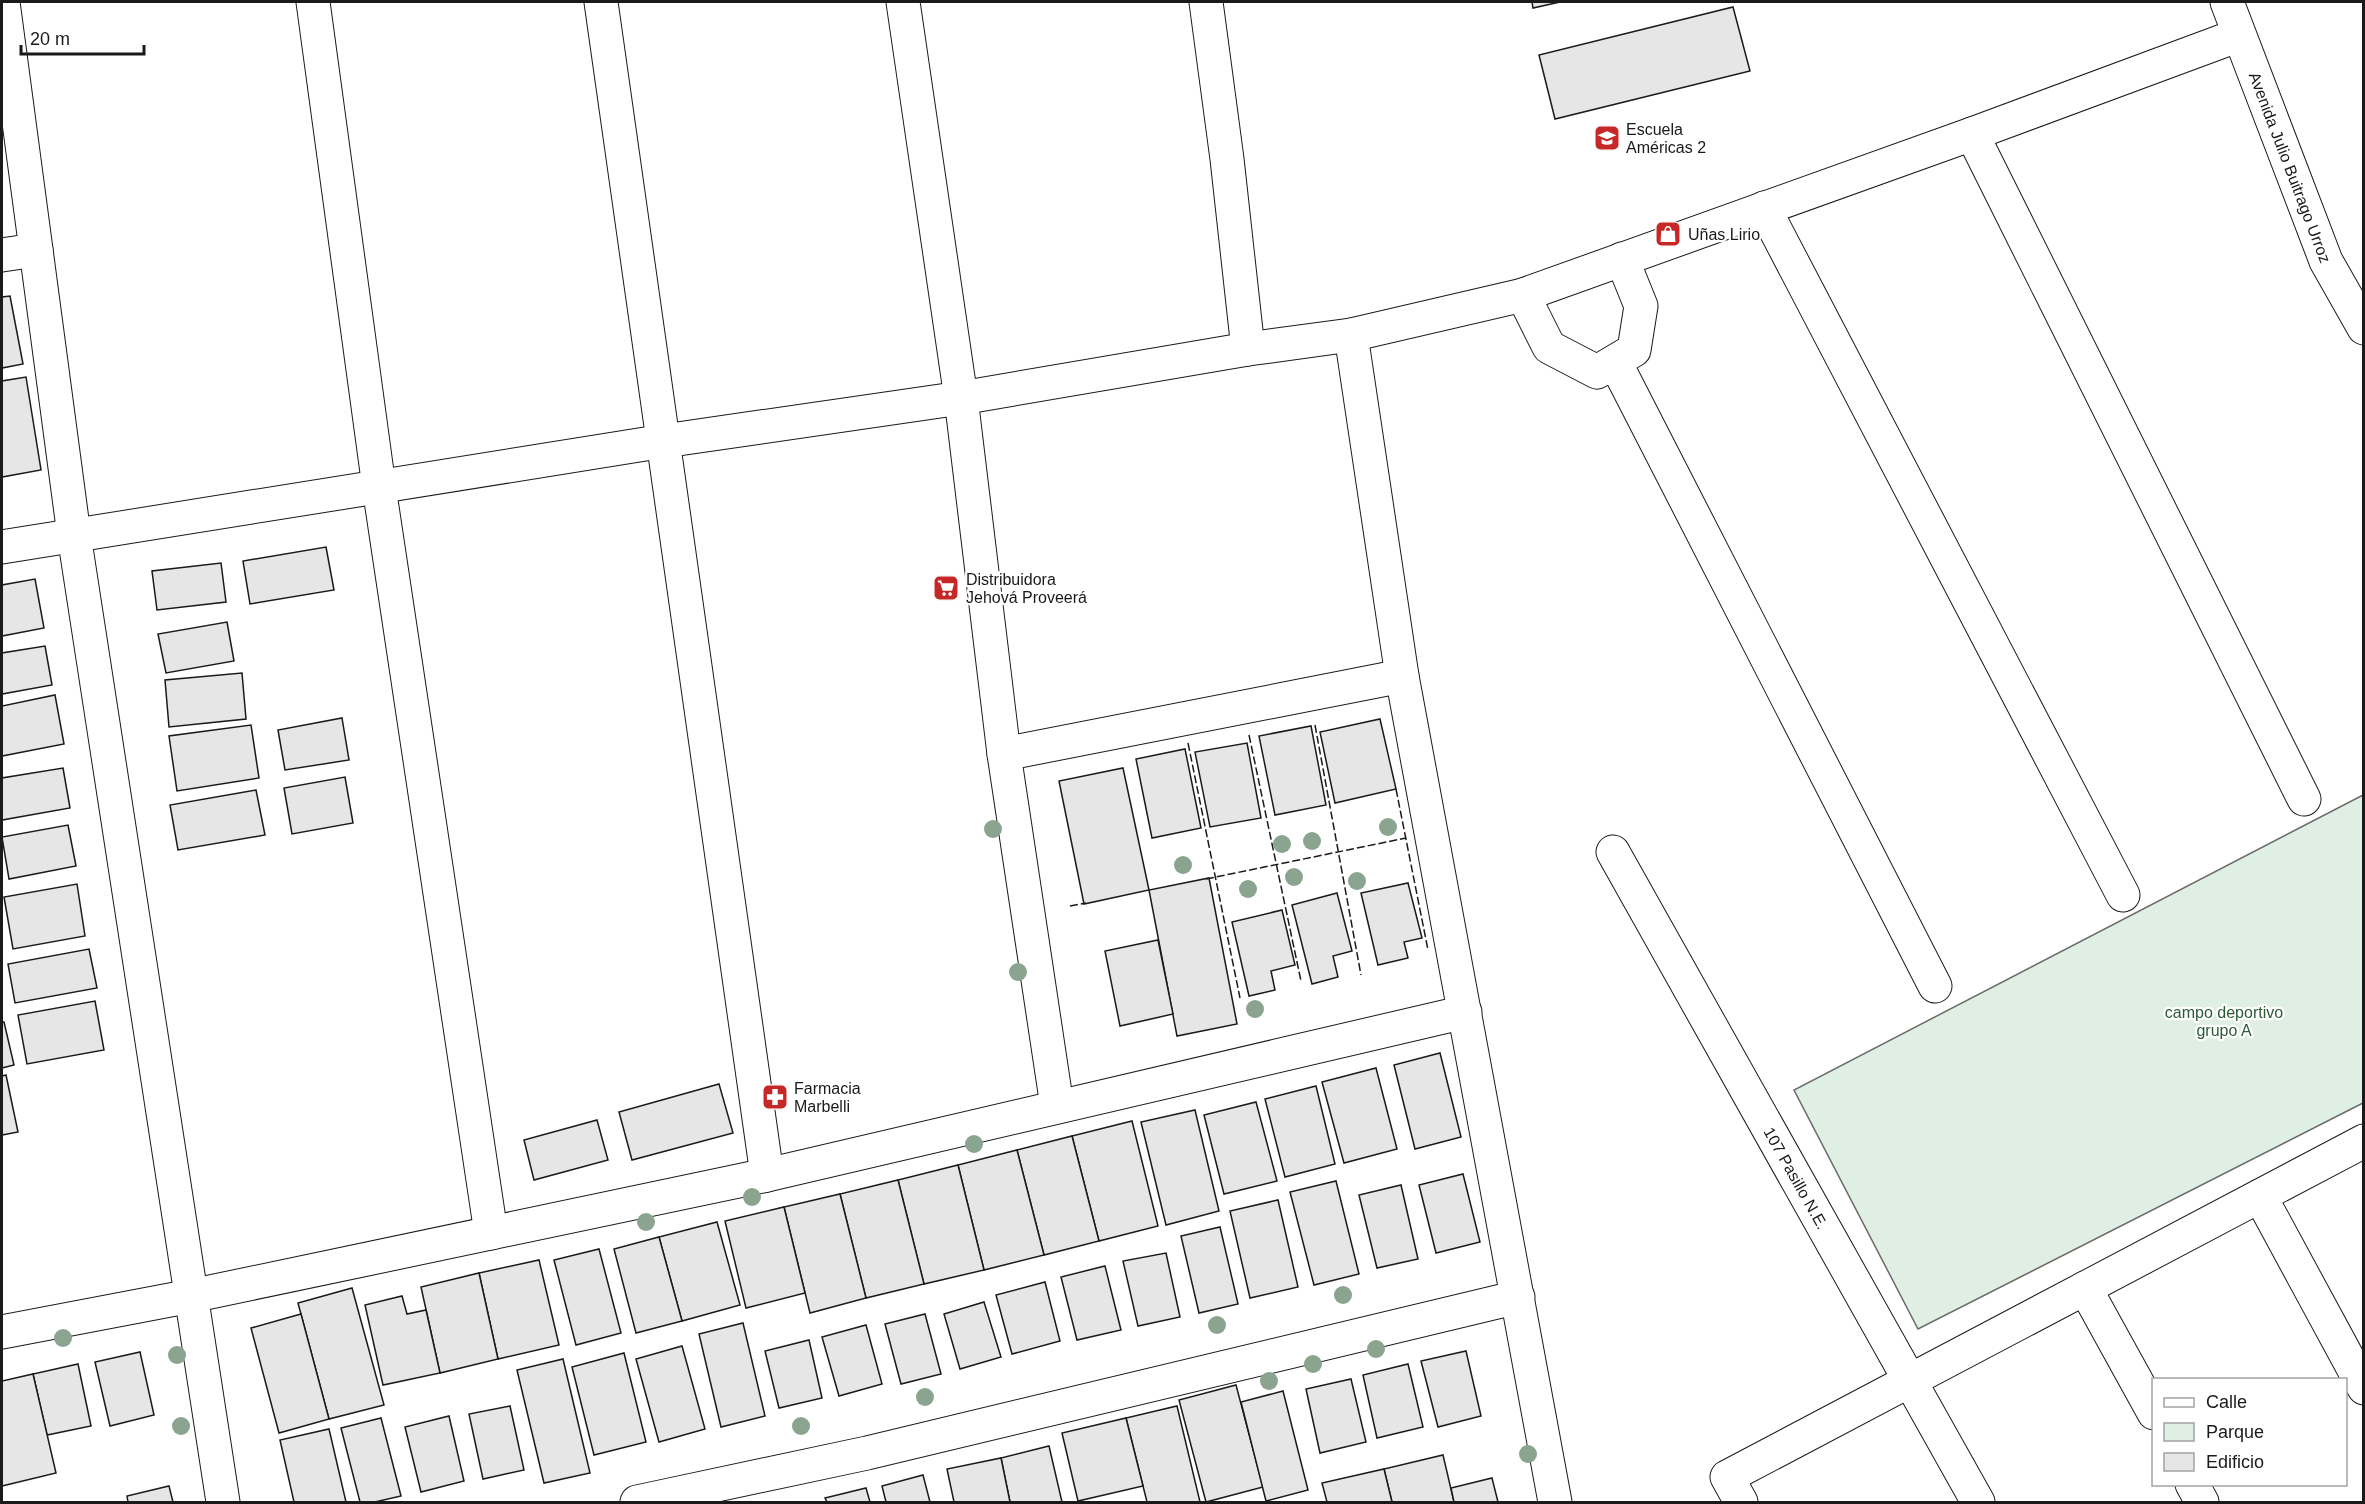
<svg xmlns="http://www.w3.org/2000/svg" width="2365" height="1504" viewBox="0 0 2365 1504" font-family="Helvetica,sans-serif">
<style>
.green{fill:#e0efe3;stroke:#6a6a6a;stroke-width:1.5}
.building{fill:#e6e6e6;stroke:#1a1a1a;stroke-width:1.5}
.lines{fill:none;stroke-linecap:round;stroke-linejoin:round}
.minor-casing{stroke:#1a1a1a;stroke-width:35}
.minor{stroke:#fff;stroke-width:33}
.fence{stroke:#1a1a1a;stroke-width:1.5;stroke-dasharray:8 3;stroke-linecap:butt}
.tree{fill:#8aa48f}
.labels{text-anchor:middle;stroke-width:4.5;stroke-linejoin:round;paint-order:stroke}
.poi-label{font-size:16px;fill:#1a1a1a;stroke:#fff;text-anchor:start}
.street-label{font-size:16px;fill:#1a1a1a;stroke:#fff}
.park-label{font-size:16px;fill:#2b5a34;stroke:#fff}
</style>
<rect width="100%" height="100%" fill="#fff"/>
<polygon class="green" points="2363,795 2363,1103 1918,1329 1794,1090"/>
<g class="building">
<polygon points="1532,2 1560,2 1533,8"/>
<polygon points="1733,7 1750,71 1555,119 1539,55"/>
<polygon points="10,296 23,364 2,368 2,297"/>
<polygon points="26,377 41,470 2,477 2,381"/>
<polygon points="326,547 334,590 250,604 243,561"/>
<polygon points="221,563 226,602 157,610 152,571"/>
<polygon points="35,579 44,628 2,636 2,585"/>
<polygon points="227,622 234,661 166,673 158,634"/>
<polygon points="45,646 52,685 2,694 2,653"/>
<polygon points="242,673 246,719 169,727 165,680"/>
<polygon points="55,695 64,744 2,756 2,706"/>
<polygon points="342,718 349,760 285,770 278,730"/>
<polygon points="1380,719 1396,789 1335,803 1320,732"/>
<polygon points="251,725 259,778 177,791 169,736"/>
<polygon points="1311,726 1326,805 1275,815 1259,736"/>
<polygon points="1247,743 1261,818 1210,827 1195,752"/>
<polygon points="1185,749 1201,828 1152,838 1136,759"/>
<polygon points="63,768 70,808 2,820 2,778"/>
<polygon points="1123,768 1149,890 1084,904 1059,781"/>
<polygon points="345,777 353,823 292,834 284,788"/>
<polygon points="256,790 265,835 178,850 170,805"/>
<polygon points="68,825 76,866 9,879 2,837"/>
<polygon points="1209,878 1237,1024 1177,1036 1149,890"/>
<polygon points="1408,883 1422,938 1404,942 1408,958 1378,965 1361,893"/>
<polygon points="77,884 85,936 13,949 4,897"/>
<polygon points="1337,893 1352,951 1333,956 1338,977 1312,984 1292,905"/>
<polygon points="1282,910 1295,965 1271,971 1275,990 1249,996 1232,922"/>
<polygon points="1158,940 1173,1014 1120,1026 1105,951"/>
<polygon points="89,949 97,988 15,1003 8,964"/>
<polygon points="95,1001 104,1050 27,1064 18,1015"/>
<polygon points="2,1022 4,1022 14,1065 2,1068"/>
<polygon points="1440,1053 1461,1137 1415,1149 1394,1065"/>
<polygon points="1376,1068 1397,1149 1344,1163 1322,1082"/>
<polygon points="6,1075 18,1132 2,1135 2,1076"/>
<polygon points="719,1084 733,1133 632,1160 619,1112"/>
<polygon points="1316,1086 1335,1164 1285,1177 1265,1099"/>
<polygon points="1256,1102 1277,1181 1224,1194 1204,1115"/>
<polygon points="1195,1110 1219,1211 1166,1225 1141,1122"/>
<polygon points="597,1120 608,1160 534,1180 524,1140"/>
<polygon points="1132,1121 1158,1226 1099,1241 1072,1136"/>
<polygon points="1072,1136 1099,1241 1044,1255 1017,1150"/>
<polygon points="1017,1150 1044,1255 984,1270 958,1165"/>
<polygon points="958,1165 984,1270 924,1284 898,1180"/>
<polygon points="1463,1174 1480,1242 1436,1253 1419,1185"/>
<polygon points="898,1180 924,1284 866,1298 840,1194"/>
<polygon points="1336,1181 1359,1274 1314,1285 1290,1192"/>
<polygon points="1401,1185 1418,1259 1377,1268 1359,1195"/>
<polygon points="840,1194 866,1298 810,1313 784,1207"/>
<polygon points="1278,1200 1298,1287 1250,1298 1230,1211"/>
<polygon points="784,1207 805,1293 746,1308 725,1221"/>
<polygon points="717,1222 740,1305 682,1321 659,1237"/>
<polygon points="1220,1227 1238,1304 1199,1313 1181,1236"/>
<polygon points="659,1237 682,1321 636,1333 614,1249"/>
<polygon points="599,1249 621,1333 576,1345 554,1260"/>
<polygon points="1166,1253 1180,1317 1138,1326 1123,1261"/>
<polygon points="539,1260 559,1345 498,1359 479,1273"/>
<polygon points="1105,1266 1121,1330 1077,1340 1061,1277"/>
<polygon points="479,1273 498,1359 440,1373 421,1287"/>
<polygon points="1045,1282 1060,1341 1012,1354 996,1295"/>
<polygon points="352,1288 384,1405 329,1419 298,1303"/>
<polygon points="402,1296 407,1314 426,1310 440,1373 383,1385 365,1305"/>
<polygon points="984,1302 1001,1357 960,1369 944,1314"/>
<polygon points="301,1314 329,1419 279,1433 251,1328"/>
<polygon points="925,1314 941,1374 901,1384 885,1324"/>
<polygon points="743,1323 765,1416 721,1427 699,1334"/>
<polygon points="866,1325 882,1384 839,1396 822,1337"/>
<polygon points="809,1340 822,1398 779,1408 765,1351"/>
<polygon points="682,1346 705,1429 659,1442 636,1359"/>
<polygon points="1466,1351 1481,1416 1438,1427 1421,1361"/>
<polygon points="140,1352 154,1415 110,1426 95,1362"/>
<polygon points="624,1353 646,1442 594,1455 572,1367"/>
<polygon points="563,1359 590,1473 544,1483 517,1370"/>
<polygon points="78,1364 91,1426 47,1435 33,1374"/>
<polygon points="1408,1364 1423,1427 1377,1438 1363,1375"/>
<polygon points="33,1374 56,1473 2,1486 2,1381"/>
<polygon points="1351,1379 1366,1442 1320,1453 1306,1389"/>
<polygon points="1236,1385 1263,1487 1206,1502 1179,1400"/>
<polygon points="1283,1391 1308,1490 1266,1501 1241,1402"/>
<polygon points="510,1406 524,1470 483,1479 469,1414"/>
<polygon points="1177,1406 1200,1502 1147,1502 1126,1418"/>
<polygon points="449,1416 464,1481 421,1492 405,1427"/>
<polygon points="381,1418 401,1496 375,1502 360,1502 341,1428"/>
<polygon points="1126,1418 1143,1486 1078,1501 1062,1433"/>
<polygon points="329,1429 346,1502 294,1502 280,1440"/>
<polygon points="1049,1446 1062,1502 1010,1502 1001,1458"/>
<polygon points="1443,1455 1454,1502 1392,1502 1384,1469"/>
<polygon points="1001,1458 1010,1502 954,1502 947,1469"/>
<polygon points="1384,1469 1392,1502 1327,1502 1322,1483"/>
<polygon points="923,1475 930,1502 886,1502 882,1486"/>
<polygon points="1492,1478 1498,1502 1454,1502 1451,1488"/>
<polygon points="169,1486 173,1502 128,1502 127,1496"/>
<polygon points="866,1488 870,1502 827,1502 825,1498"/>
</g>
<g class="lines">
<g class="minor-casing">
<g id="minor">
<polyline points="3,2 74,535 223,1502"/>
<polyline points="313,2 379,487 491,1233"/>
<polyline points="601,2 767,1175"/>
<polyline points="903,2 961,398 1004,754 1057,1106"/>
<polyline points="1206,2 1227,159 1248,349"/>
<path id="s1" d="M2227 2 2326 261 2364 328"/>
<polyline points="1972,134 2304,799"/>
<polyline points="1764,208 2123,895"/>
<polyline points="2,255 36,250"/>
<polyline points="1523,295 1549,347 1597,372 1634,350 1641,306 1622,259"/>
<polyline points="1351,335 1402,676 1555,1502"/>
<polyline points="1615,362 1935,986"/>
<polyline points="2,547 664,441 961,398 1248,349 1351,335 1523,295 1972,134 2239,35"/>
<polyline points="1004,754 1402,676"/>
<path id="s2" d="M1613 852 1978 1502"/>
<polyline points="2260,1196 2364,1388"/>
<polyline points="2085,1288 2154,1413"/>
<polyline points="2,1332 191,1296 767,1175 1465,1012"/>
<polyline points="2192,1484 2202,1502"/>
<polyline points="637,1502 867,1453 1518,1297"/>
<polyline points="1741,1502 1727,1477 2364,1141"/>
</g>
</g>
<use href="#minor" class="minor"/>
<g class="fence">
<polyline points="1315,725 1361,975"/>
<polyline points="1249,735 1301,981"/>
<polyline points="1188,743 1240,998"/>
<polyline points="1396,789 1428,950"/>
<polyline points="1206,879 1406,838"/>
<polyline points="1070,906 1086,903"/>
</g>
</g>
<g class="tree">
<circle cx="1388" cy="827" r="9"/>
<circle cx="993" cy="829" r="9"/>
<circle cx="1312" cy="841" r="9"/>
<circle cx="1282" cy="844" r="9"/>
<circle cx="1183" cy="865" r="9"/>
<circle cx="1294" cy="877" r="9"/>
<circle cx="1357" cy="881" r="9"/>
<circle cx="1248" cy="889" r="9"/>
<circle cx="1018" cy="972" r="9"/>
<circle cx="1255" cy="1009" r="9"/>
<circle cx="974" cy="1144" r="9"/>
<circle cx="752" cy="1197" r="9"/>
<circle cx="646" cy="1222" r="9"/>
<circle cx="1343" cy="1295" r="9"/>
<circle cx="1217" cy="1325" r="9"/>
<circle cx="63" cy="1338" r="9"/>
<circle cx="1376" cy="1349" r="9"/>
<circle cx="177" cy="1355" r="9"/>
<circle cx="1313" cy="1364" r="9"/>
<circle cx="1269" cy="1381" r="9"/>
<circle cx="925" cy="1397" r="9"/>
<circle cx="181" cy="1426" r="9"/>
<circle cx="801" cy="1426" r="9"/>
<circle cx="1528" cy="1454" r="9"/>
</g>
<defs>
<g id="school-square" transform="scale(1.35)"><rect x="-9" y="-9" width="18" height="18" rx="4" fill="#c62828" stroke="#fff"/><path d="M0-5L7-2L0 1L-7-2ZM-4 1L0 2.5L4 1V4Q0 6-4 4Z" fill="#fff"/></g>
<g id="shop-square" transform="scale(1.35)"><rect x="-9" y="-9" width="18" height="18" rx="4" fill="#c62828" stroke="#fff"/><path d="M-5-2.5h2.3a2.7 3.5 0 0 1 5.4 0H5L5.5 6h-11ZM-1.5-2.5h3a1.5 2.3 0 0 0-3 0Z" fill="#fff"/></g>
<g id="supermarket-square" transform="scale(1.35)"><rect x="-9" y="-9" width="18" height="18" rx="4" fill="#c62828" stroke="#fff"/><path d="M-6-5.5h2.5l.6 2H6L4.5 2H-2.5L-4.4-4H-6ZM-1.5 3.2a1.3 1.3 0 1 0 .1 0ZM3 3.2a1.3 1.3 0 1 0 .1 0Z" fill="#fff"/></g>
<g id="pharmacy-square" transform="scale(1.35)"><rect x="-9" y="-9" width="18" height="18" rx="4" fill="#c62828" stroke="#fff"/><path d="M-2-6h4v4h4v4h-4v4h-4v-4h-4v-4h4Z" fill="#fff"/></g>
</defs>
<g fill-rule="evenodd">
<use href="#school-square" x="1607" y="138"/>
<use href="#shop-square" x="1668" y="234"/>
<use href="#supermarket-square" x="946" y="588"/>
<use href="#pharmacy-square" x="775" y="1097"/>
</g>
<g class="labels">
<g class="poi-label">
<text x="1626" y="135">Escuela<tspan x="1626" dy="18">Américas 2</tspan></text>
<text x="1688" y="240">Uñas Lirio</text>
<text x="966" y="585">Distribuidora<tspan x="966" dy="18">Jehová Proveerá</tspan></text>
<text x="794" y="1094">Farmacia<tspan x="794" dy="18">Marbelli</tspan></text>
</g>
<g class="street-label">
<text dy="6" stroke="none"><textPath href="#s1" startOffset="177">Avenida Julio Buitrago Urroz</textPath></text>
<text dy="6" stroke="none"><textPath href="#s2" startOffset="374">107 Pasillo N.E.</textPath></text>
</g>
<g class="park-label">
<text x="2224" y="1018">campo deportivo<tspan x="2224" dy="18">grupo A</tspan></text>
</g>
</g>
<rect width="2365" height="1504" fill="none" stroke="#1a1a1a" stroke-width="6"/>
<rect x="2152" y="1378" width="195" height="108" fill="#ffffff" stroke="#a3a3a3" stroke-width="1.5"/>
<rect x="2164" y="1398" width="30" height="9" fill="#ffffff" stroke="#a3a3a3" stroke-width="1.5"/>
<text x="2206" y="1408" font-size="18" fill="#1a1a1a">Calle</text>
<rect x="2164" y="1423" width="30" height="18" fill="#e0efe3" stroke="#a3a3a3" stroke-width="1.5"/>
<text x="2206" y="1438" font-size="18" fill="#1a1a1a">Parque</text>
<rect x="2164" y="1453" width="30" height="18" fill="#e6e6e6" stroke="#a3a3a3" stroke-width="1.5"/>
<text x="2206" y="1468" font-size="18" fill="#1a1a1a">Edificio</text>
<path d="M21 45v9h123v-9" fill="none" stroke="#1a1a1a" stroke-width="3"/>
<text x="30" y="45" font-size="18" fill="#1a1a1a" stroke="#ffffff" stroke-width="4.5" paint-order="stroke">20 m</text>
</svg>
